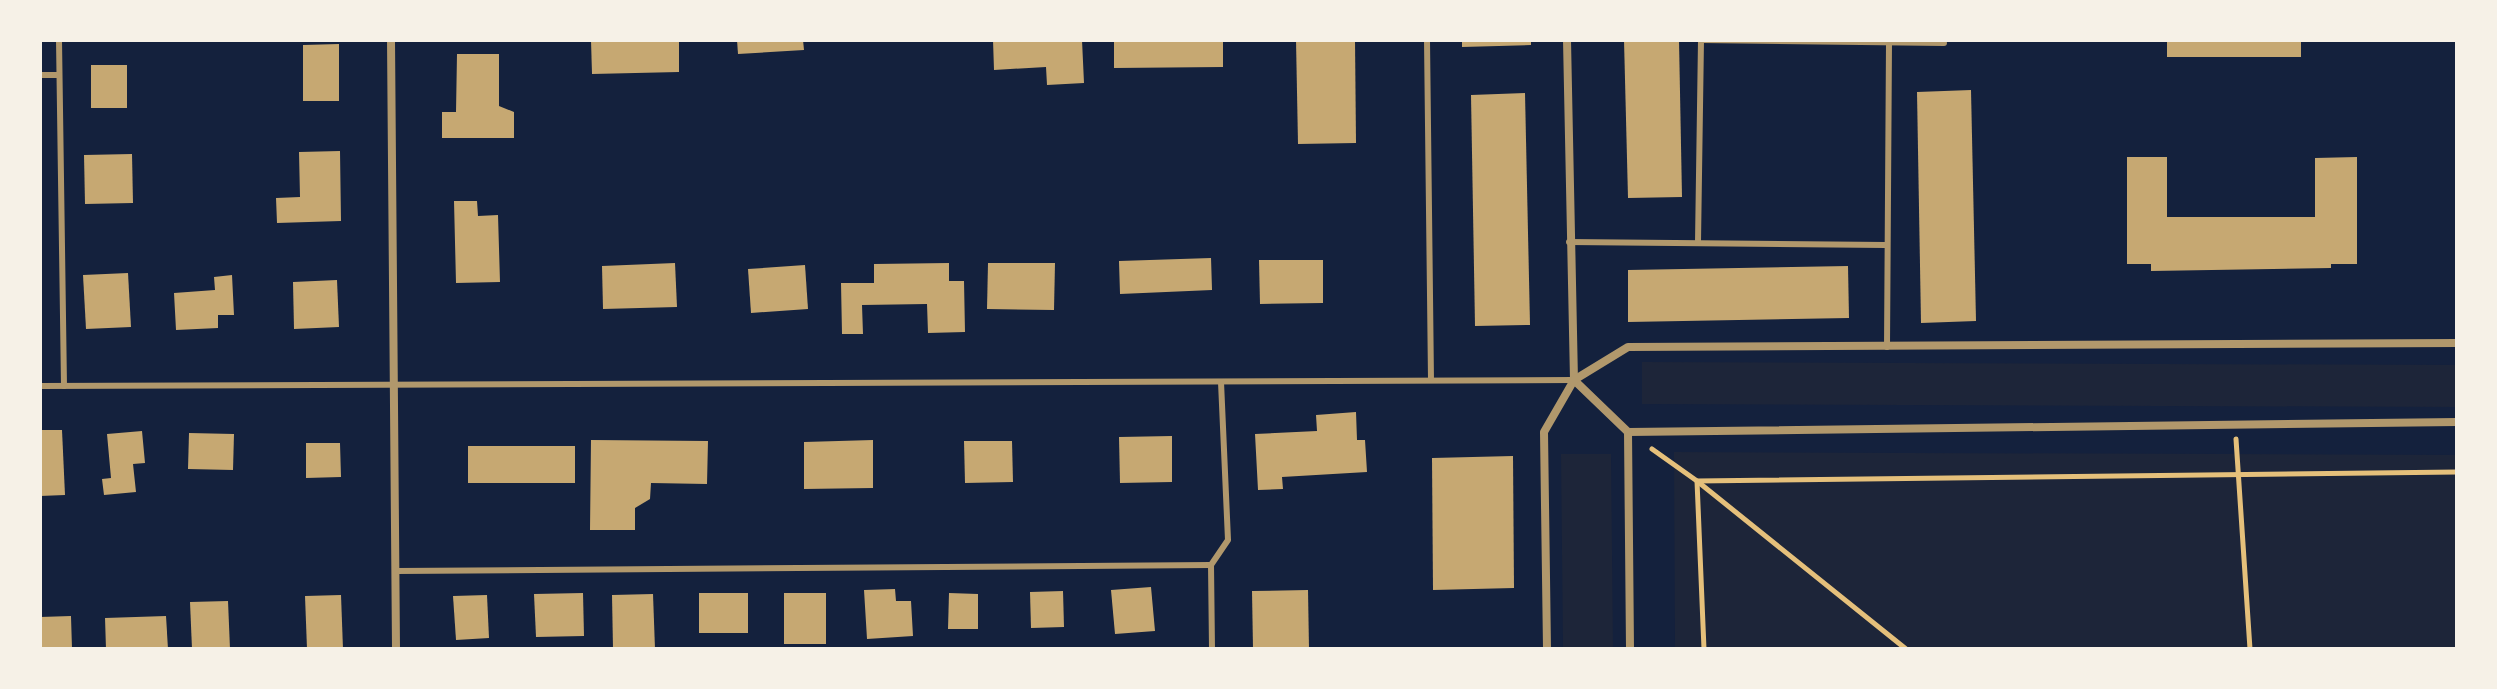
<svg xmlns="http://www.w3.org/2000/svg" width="2497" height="689" viewBox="0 0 2497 689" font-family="Montserrat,sans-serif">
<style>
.green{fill:#1d2539}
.building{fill:#c6a872}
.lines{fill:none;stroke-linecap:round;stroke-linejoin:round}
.path{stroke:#e5c07b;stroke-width:5}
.service{stroke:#b1986c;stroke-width:6}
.minor{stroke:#b1986c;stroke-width:8}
</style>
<rect width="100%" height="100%" fill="#14213d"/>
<g class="green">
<polygon points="1642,362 2457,365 2457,407 1642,404"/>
<polygon points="1674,452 2457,455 2457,649 1675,649"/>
<polygon points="1561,454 1611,454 1613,649 1563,649"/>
</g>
<g class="building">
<polygon points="591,40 679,40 679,72 592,74"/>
<polygon points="737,40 803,40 804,50 738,54"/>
<polygon points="993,40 1082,40 1084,83 1047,85 1046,67 994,70"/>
<polygon points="1114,40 1223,40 1223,67 1114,68"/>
<polygon points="1296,40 1355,40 1356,143 1298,144"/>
<polygon points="1462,40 1531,40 1531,45 1462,47"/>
<polygon points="1624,40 1679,40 1682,197 1628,198"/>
<rect x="2167" y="40" width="134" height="17"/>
<polygon points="339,44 339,101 303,101 303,45"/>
<polygon points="457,54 499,54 499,106 514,112 514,138 442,138 442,112 456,112"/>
<rect x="91" y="65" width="36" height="43"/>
<polygon points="1971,90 1976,321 1921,323 1917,92"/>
<polygon points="1525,93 1530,325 1475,326 1471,95"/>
<polygon points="340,151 341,221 277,223 276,198 300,197 299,152"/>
<polygon points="132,154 133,203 85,204 84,155"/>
<polygon points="2127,157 2167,157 2167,217 2315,217 2315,158 2357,157 2357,264 2331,264 2331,268 2151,271 2151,264 2127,264"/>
<polygon points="454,201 477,201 478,216 498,215 500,282 456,283"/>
<polygon points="1211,258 1212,290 1120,294 1119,261"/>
<polygon points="1259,260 1323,260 1323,303 1260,304"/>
<polygon points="675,263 677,307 603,309 602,266"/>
<polygon points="949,263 949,281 964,281 965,332 928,333 927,304 862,305 863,334 842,334 841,283 874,283 874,264"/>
<polygon points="988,263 1055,263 1054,310 987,309"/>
<polygon points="805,265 808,309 751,313 748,269"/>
<polygon points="1848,266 1849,318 1628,322 1628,270"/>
<polygon points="128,273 131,327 86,329 83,275"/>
<polygon points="232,275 234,315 218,315 218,328 176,330 174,293 215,290 214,277"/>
<polygon points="337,280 339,327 294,329 293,282"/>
<polygon points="1356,412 1357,440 1365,440 1367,472 1282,477 1283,489 1258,490 1255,434 1317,431 1316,415"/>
<polygon points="40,430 62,430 65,495 40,496"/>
<polygon points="142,431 145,463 133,464 136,492 104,495 102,479 111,478 107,434"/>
<polygon points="189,433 234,434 233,470 188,469"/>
<polygon points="1172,436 1172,482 1120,483 1119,437"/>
<polygon points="591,440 708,441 707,484 651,483 650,499 635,508 635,530 590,530"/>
<polygon points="873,440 873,488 804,489 804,442"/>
<polygon points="964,441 1012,441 1013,482 965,483"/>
<polygon points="306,443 340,443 341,477 306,478"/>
<rect x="468" y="446" width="107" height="37"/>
<polygon points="1513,456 1514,588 1433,590 1432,458"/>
<polygon points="1151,587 1155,631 1115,634 1111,590"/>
<polygon points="895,589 896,601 911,601 913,636 867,639 864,590"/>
<polygon points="1308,590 1309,649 1253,649 1252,591"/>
<polygon points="1063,591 1064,627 1031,628 1030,592"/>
<polygon points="583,593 584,636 536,637 534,594"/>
<rect x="699" y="593" width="49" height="40"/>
<rect x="784" y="593" width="42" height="51"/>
<polygon points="949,593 978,594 978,629 948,629"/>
<polygon points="653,594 655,649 613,649 612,595"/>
<polygon points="341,595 343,649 307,649 305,596"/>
<polygon points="487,595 489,638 456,640 453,596"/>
<polygon points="228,601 230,649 192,649 190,602"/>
<polygon points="71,616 72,649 40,649 40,617"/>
<polygon points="166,616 168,649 106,649 105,618"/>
</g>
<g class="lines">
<g class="path">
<polyline points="2236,439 2250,649"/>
<polyline points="1652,449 1697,481 1906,649"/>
<polyline points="1704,649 1697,481 2457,472"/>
</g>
<g class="service">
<polyline points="59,40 64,386"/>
<polyline points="1427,40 1431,380"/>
<polyline points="1701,40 1944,43"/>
<polyline points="40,75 59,75"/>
<polyline points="1569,242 1886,245"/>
<polyline points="1698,242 1701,40"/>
<polyline points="1887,347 1889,43"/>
<polyline points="40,386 1574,380"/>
<polyline points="396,571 1211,565"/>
<polyline points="1212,649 1211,565 1228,540 1221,382"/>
</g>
<g class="minor">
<polyline points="391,40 396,649"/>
<polyline points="1567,40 1574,380 1628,432"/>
<polyline points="1628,432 2457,422"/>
<polyline points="1628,432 1630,649"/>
<polyline points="1547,649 1544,432 1574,380 1628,347 2457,343"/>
</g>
</g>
<rect width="2497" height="689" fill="none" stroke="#f6f1e7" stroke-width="84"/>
</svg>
